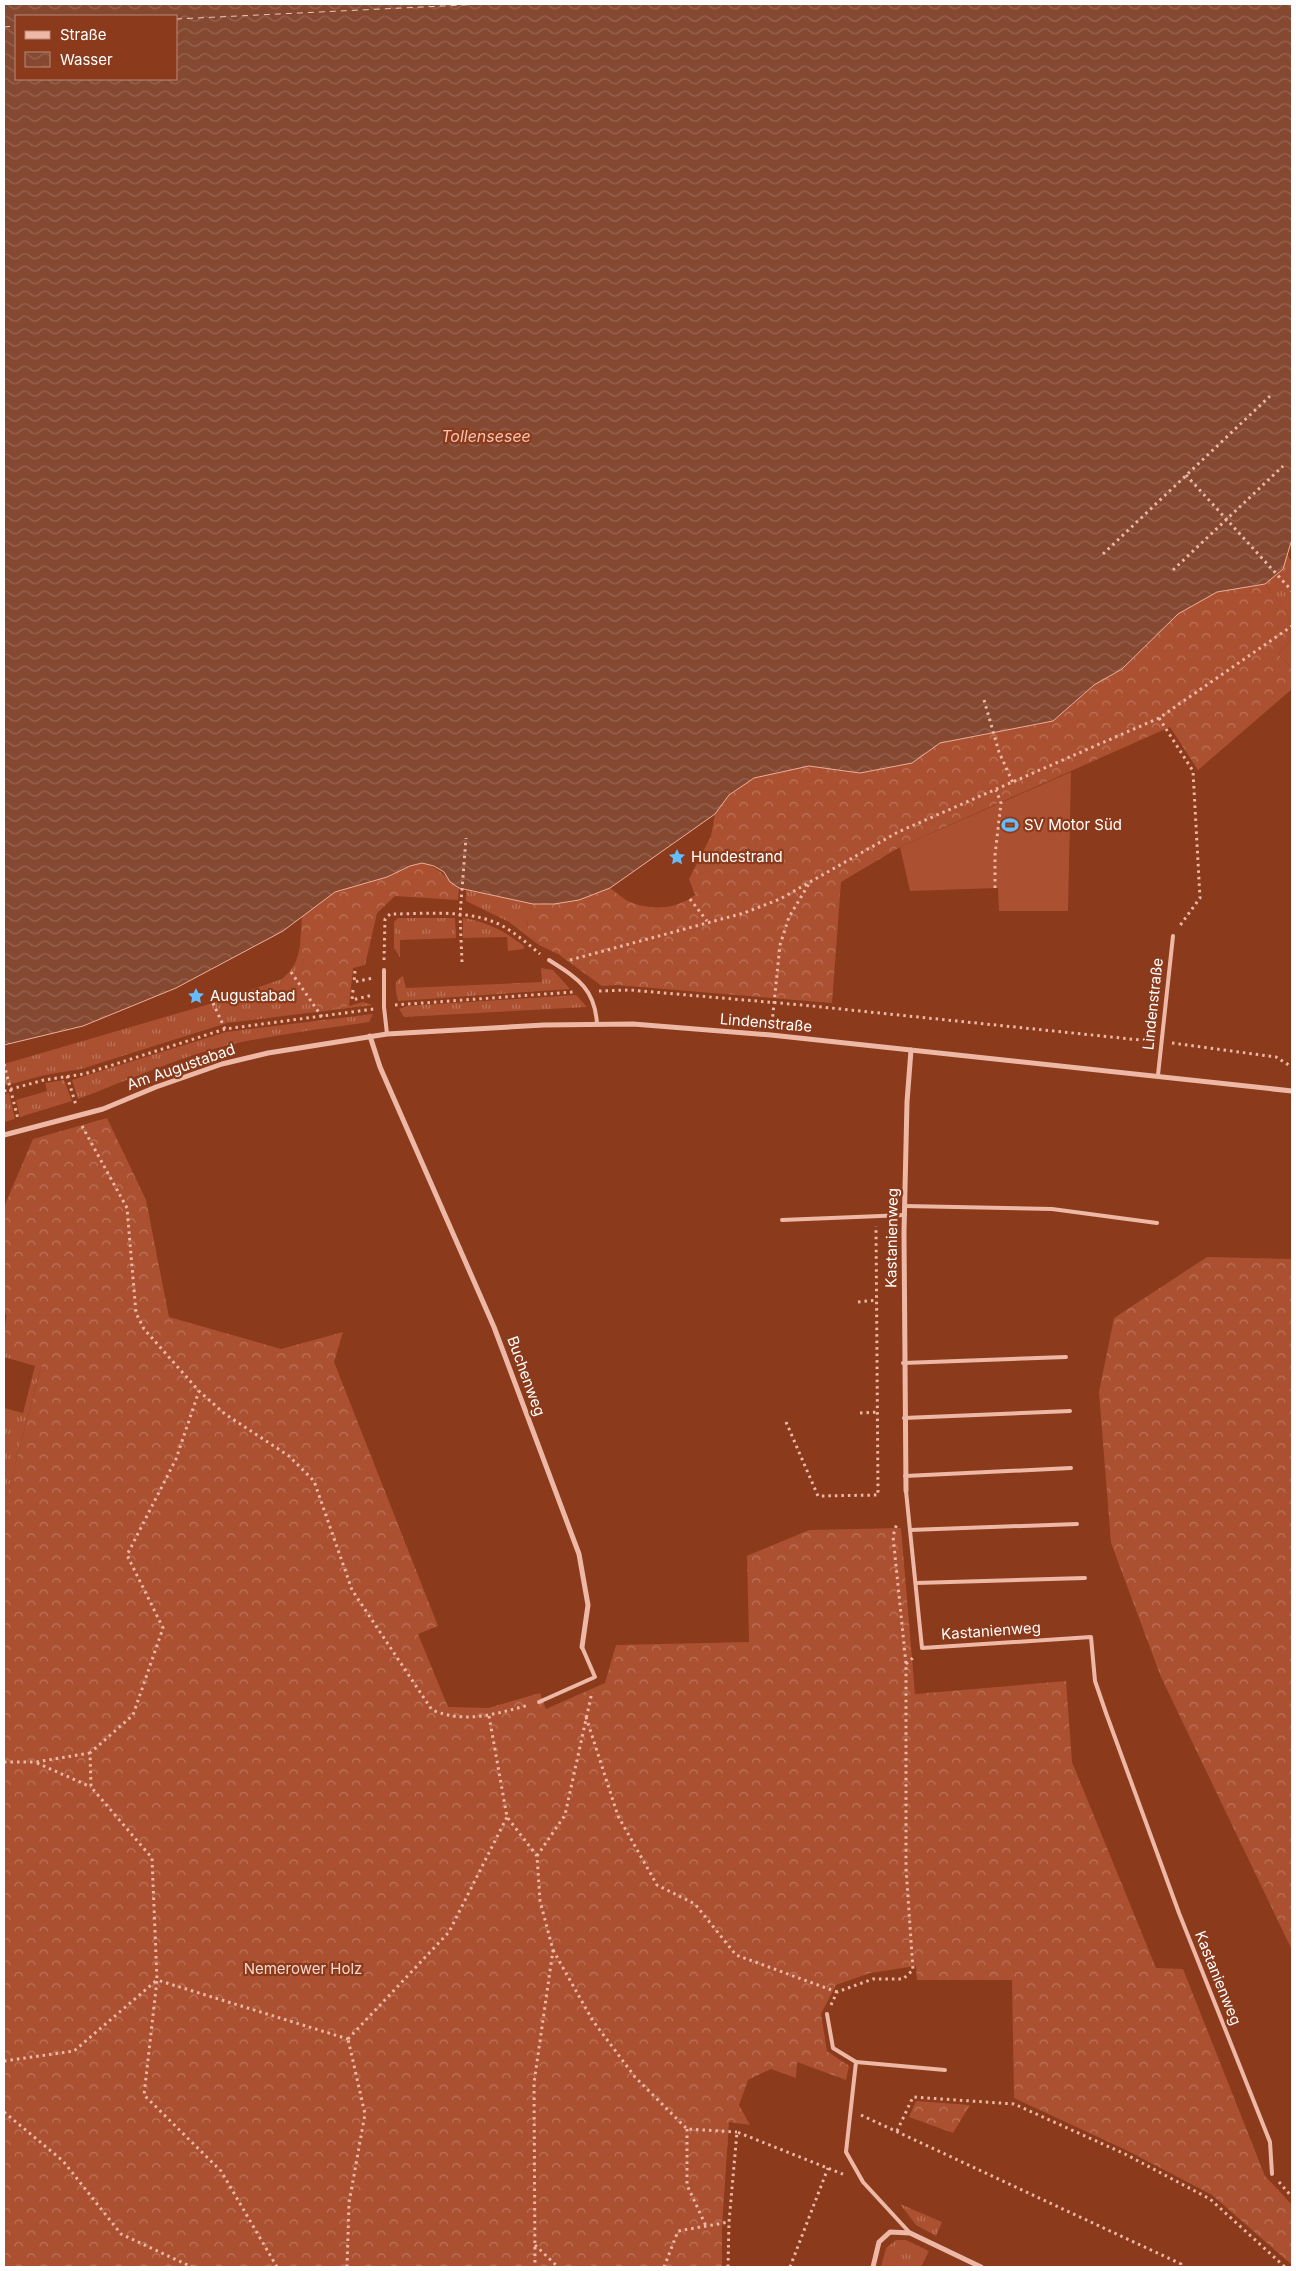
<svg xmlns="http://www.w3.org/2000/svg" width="1296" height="2271" viewBox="0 0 1296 2271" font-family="Inter,sans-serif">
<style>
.grass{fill:url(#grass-tufts)}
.forest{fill:url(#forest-crowns)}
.pitch{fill:#ab5131}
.water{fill:url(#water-waves);stroke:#efae99;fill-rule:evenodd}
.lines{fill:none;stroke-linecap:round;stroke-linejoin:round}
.ferry{stroke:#f4c3b2;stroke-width:1;stroke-dasharray:6 5;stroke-linecap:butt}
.path{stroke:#edb8a6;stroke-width:3;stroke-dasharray:2.5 4;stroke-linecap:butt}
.service{stroke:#edb8a6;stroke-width:4}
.minor{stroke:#edb8a6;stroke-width:5}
.labels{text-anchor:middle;stroke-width:4.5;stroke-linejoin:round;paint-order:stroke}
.poi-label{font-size:15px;fill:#fff;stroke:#8b3a1b;text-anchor:start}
.street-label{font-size:15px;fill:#fff;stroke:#8b3a1b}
.park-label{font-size:15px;fill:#f9d7cc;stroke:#8b3a1b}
.water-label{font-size:16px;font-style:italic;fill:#f4c3b2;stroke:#8b3a1b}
</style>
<defs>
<pattern id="grass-tufts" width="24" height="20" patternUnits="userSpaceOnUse" patternTransform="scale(1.25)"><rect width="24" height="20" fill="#ab5131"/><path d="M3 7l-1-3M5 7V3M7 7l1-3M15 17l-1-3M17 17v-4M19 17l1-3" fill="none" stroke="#bc745a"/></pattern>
<pattern id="forest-crowns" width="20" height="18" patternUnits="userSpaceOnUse" patternTransform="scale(1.25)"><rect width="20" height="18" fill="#ab5131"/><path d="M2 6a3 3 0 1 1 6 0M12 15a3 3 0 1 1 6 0" fill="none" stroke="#bc745a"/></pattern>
<pattern id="water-waves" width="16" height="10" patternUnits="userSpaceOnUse" patternTransform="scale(1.25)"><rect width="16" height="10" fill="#854932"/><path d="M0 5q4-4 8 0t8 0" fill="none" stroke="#976451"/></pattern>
</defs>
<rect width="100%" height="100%" fill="#8b3a1b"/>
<g class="grass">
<polygon points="1287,553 1292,563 1292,639 1289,642 1290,616 1265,584 1283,569"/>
<path d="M466 890 533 904C523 924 527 928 539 945L509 922 466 901Z"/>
<polygon points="398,918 455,918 456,938 400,940 400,957 394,948 394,922"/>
<path d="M463 918C488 922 504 931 524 946V949L508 951 507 937 463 938Z"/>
<path d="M300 946 304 961 299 974 349 1006 363 1002 373 1005 227 1023 81 1069 45 1075 4 1086V1064L213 1003 282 979C294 969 297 961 300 946Z"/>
<path d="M541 968 553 970 570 989 398 1001C396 991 392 981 403 976L406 988 542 982Z"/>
<polygon points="576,995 587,1007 404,1017 399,1009 407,1006"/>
<path d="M373 1014 369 1022C323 1029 278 1034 233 1044 180 1056 129 1080 78 1099L72 1080 226 1032Z"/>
<polygon points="64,1080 72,1101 20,1117 16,1100 47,1091 45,1083"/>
<polygon points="9,1093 15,1119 4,1122 4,1094"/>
<polygon points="4,1352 42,1362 7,1496 4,1495 4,1408 23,1413 35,1366 4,1357"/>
<polygon points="900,2204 942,2222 936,2236 916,2225"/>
<polygon points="896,2240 906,2240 929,2251 921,2267 881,2267 886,2248"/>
</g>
<g class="forest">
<path d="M1265 584 1290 616 1289 642 1278 654 1292 668V689L1198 770 1170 727 900 847 841 882 832 1003 616 985 602 986 558 954 539 945 528 929 527 917 533 904C561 904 584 898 610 888 616 892 623 899 630 902 652 911 677 909 695 895L689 879 711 836 715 814 729 795 754 778 809 766 860 773 912 763 940 743 1053 721 1094 685 1122 669 1178 614 1217 592Z"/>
<path d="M422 863C443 869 442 876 459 888L458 900 395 896 377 913 365 965 353 968 349 1006 322 1009 318 1007 300 980 299 974 304 961 300 946 302 916 335 892 387 877 410 866Z"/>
<polygon points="107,1118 146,1200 169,1317 281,1349 343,1332 334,1362 438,1626 418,1634 448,1707 488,1708 540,1693 546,1709 605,1683 616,1645 749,1642 747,1556 809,1530 901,1528 915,1694 1066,1681 1072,1762 1156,1968 1183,1969 1265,2176 1292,2205 1292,2265 1212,2195 1126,2150 1014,2098 1012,1980 917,1980 916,1966 870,1973 836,1985 821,2014 827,2051 849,2066 846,2080 797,2062 796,2078 771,2069 748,2080 739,2105 750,2125 729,2122 722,2227 722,2267 4,2267 4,1495 7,1496 42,1363 4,1352 4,1330 7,1315 4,1314 4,1207 33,1139"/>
<polygon points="1207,1257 1292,1259 1292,1950 1161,1677 1111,1543 1099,1392 1114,1318"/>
<polygon points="916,2101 970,2105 953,2133 909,2117"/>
</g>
<g class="pitch">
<polygon points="1292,639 1292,668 1278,654"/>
<polygon points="1071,772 1068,911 999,911 998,888 910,891 900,847"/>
</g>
<path class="water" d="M4 4H1292V539L1283 569 1265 584 1217 592 1178 614 1122 669 1094 685 1053 721 940 743 912 763 860 773 809 766 754 778 729 795 715 814 610 888 579 900 554 904H533L459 888 450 882 444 872 434 866 422 863 410 866 387 877 335 892 283 931 176 988 83 1026 4 1045ZM16 16H176V79H16Z"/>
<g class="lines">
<g class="ferry">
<polyline points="176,19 484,4"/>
<polyline points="4,27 16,26"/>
</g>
<g class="path">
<polyline points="1186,475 1292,591"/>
<polyline points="1103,554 1270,396"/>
<polyline points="1173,570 1283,466"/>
<polyline points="984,700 999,752 1013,783"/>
<polyline points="1159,718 1193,771 1200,898 1179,927"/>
<polyline points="995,888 995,855 1001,803 996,790"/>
<polyline points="690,899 707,921"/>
<path d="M384 960 385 919 390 914C427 914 473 908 506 928 518 935 529 945 540 954"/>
<polyline points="570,960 744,913 780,899 898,832 1159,718 1292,626"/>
<polyline points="462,962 460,915 466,838"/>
<polyline points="355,971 354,982 373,978"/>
<polyline points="291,972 322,1017"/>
<polyline points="353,990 352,1000 373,995"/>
<polyline points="599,991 630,990 802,1005 1150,1041"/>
<polyline points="213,1003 225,1029"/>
<polyline points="395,1005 573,992"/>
<polyline points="772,1023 780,945 789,917 810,882"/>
<polyline points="1172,1043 1276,1057 1292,1067"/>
<polyline points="4,1064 18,1119"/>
<polyline points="67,1076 76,1105"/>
<polyline points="4,1091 44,1080 84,1074 225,1029 374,1009"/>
<path d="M82 1126 127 1208 136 1313 144 1329 199 1391 225 1414 289 1456 314 1481 352 1590 432 1710C466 1724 495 1714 529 1705"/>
<polyline points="858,1302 877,1300"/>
<polyline points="860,1413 878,1412"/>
<polyline points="786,1422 818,1496 878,1495 876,1226"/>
<polyline points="906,1664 915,1656"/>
<polyline points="489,1716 507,1817 537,1856 540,1901 553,1950 534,2083 535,2267"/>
<polyline points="586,1717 618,1816 657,1885 695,1904 736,1955 837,1992"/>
<polyline points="4,1762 36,1762 90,1753"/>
<polyline points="37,1763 91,1787"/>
<polyline points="537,1856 565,1815 592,1692"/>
<polyline points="553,1950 593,2021 635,2077 687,2129 737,2132"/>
<polyline points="831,2005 837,1992 873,1979 903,1979 913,1970 906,1868 906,1664 893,1536 897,1523"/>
<polyline points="348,2039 449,1932 507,1817"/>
<polyline points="4,2061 74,2051 157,1980 152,1858 91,1787 90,1753 133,1715 163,1628 127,1555 176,1459 199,1391"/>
<polyline points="4,2112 63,2161 121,2234 192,2267"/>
<polyline points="861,2115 1181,2264 1180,2267"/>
<polyline points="687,2129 687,2185 706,2226"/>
<polyline points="897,2131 913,2097 1014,2104 1125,2154 1210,2199 1285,2267"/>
<polyline points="1279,2182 1292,2197"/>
<polyline points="535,2245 558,2267"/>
<polyline points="277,2267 221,2171 144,2095 157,1980 348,2039"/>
<polyline points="347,2267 349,2203 365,2114 348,2039"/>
<polyline points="664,2267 678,2231 729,2222"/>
<polyline points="728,2267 729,2222 737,2132 845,2175"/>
<polyline points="790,2267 828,2168"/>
</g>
<g class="service">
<path d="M549 960C577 978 595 988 597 1024"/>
<polyline points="384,970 384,1007 387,1034"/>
<polyline points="1158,1075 1173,936"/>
<polyline points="905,1206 1052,1209 1157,1223"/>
<polyline points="782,1220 905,1215"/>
<polyline points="903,1363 1066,1357"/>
<polyline points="904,1418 1070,1411"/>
<polyline points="905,1476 1071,1468"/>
<polyline points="906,1491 922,1648 1091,1637 1095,1681 1106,1713 1179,1913 1270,2142 1272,2174"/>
<polyline points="910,1530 1077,1524"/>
<polyline points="916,1583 1085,1578"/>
<polyline points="539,1702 595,1677 582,1647"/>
<polyline points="827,2014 833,2048 856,2062 846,2152 863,2182 910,2233"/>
<polyline points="856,2062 945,2070"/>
</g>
<g class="minor">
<polyline points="370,1036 380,1067 494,1327 579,1554 588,1605 582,1647"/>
<polyline points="4,1135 103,1109 156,1087 222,1064 268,1053 387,1034 544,1025 633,1024 771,1035 1292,1091"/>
<polyline points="906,1491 904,1232 907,1102 911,1050"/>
<polyline points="873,2267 879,2242 890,2232 910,2233 981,2267"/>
</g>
</g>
<defs>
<g id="stadium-bare" transform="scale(1.35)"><path d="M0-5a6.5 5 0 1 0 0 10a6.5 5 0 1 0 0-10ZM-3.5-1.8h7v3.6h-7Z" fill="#63bdfe" stroke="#8b3a1b" stroke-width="2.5" paint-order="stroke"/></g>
<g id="sight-bare" transform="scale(1.35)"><path d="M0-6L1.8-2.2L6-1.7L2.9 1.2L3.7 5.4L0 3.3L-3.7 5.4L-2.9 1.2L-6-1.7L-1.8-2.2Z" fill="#63bdfe" stroke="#8b3a1b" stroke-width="2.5" paint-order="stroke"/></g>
</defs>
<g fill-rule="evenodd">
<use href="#stadium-bare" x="1010" y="825"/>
<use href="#sight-bare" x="677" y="857"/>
<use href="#sight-bare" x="196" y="996"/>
</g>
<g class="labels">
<g class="poi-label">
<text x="1024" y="830">SV Motor Süd</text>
<text x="691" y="862">Hundestrand</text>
<text x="210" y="1001">Augustabad</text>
</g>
<g class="street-label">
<text transform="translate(1153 1004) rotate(-84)" y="5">Lindenstraße</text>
<text transform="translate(766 1023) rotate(5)" y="5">Lindenstraße</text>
<text transform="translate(181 1067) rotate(-19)" y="5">Am Augustabad</text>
<text transform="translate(892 1238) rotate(-89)" y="5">Kastanienweg</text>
<text transform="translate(526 1376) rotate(70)" y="5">Buchenweg</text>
<text transform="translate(991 1631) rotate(-4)" y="5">Kastanienweg</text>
<text transform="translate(1218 1978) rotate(68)" y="5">Kastanienweg</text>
</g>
<g class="park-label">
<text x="303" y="1974">Nemerower Holz</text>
</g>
<g class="water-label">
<text x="486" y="442">Tollensesee</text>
</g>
</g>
<rect width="1296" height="2271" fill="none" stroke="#ffffff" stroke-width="10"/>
<rect x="15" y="15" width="162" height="65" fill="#8b3a1b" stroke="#b98976"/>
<rect x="25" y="31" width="25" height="8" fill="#edb8a6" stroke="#b98976"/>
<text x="60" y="40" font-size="15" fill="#ffffff">Straße</text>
<rect x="25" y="52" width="25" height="15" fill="url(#water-waves)" stroke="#b98976"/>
<text x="60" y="65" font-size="15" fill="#ffffff">Wasser</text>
</svg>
